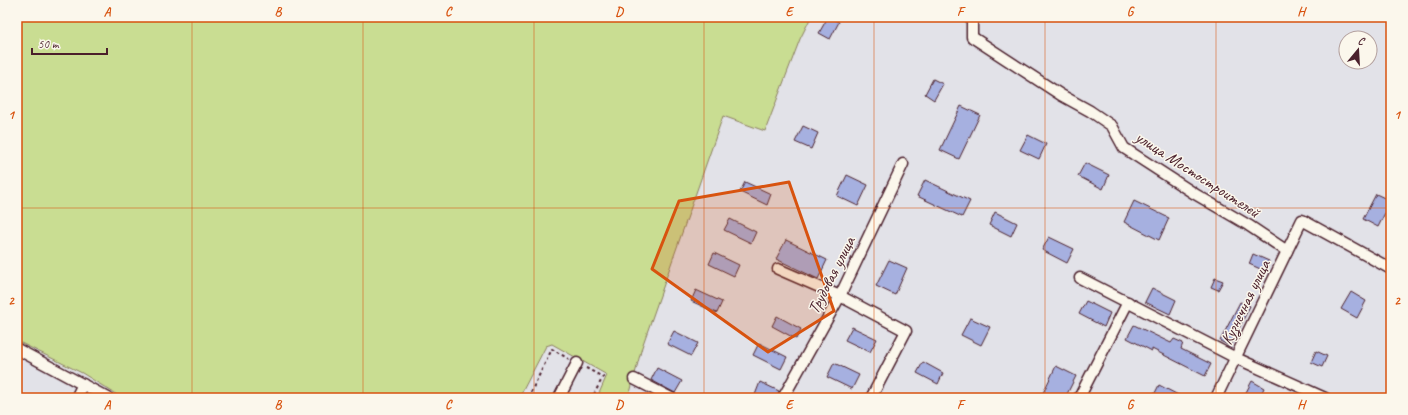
<svg xmlns="http://www.w3.org/2000/svg" width="1408" height="415" viewBox="0 0 1408 415" font-family="Caveat,sans-serif">
<style>
.green{fill:#c9dd92;stroke:#8a7e5e}
.building{fill:#a6b0e0;stroke:#4a1f2b}
.lines{fill:none;stroke-linecap:round;stroke-linejoin:round}
.minor-casing{stroke:#4a1f2b;stroke-width:13}
.path{stroke:#4a1f2b;stroke-width:2;stroke-dasharray:3 3;stroke-linecap:butt}
.minor{stroke:#fbf7ec;stroke-width:10}
.marked{fill:#d8530f;fill-opacity:0.2;stroke:#d8530f;stroke-width:3;stroke-linejoin:round}
.grid{fill:none;stroke:#d8530f;stroke-width:1;stroke-opacity:0.55}
.labels{text-anchor:middle;stroke-width:3;stroke-linejoin:round;paint-order:stroke}
.street-label{font-size:17px;fill:#4a1f2b;stroke:#fbf7ec}
.neatline{fill:none;stroke:#d8530f;stroke-width:1.5}
.grid-label{font-size:13px;text-anchor:middle;font-weight:bold;fill:#d8530f}
</style>
<rect width="100%" height="100%" fill="#e2e2e8"/>
<filter id="ink" filterUnits="userSpaceOnUse"><feTurbulence type="fractalNoise" baseFrequency=".025" numOctaves="2"/><feDisplacementMap in="SourceGraphic" scale="8" xChannelSelector="R" yChannelSelector="G"/><feConvolveMatrix kernelMatrix="1 2 1 2 8 2 1 2 1" color-interpolation-filters="sRGB"/></filter>
<g filter="url(#ink)">
<polygon class="green" points="17,17 811,17 800,39 765,131 723,116 642,347 630,393 639,398 597,398 607,375 552,344 546,346 519,398 122,398 82,373 17,341"/>
<g class="building">
<polygon points="828,17 839,22 830,39 819,33"/>
<polygon points="933,79 943,84 934,100 925,94"/>
<polygon points="961,106 980,115 959,159 940,150"/>
<polygon points="803,126 818,133 811,149 795,142"/>
<polygon points="1028,135 1046,144 1039,159 1020,150"/>
<polygon points="1085,163 1109,175 1103,189 1078,176"/>
<polygon points="847,175 868,185 858,206 837,196"/>
<polygon points="925,180 970,201 962,217 917,196"/>
<polygon points="745,182 771,194 767,205 740,192"/>
<polygon points="1376,194 1391,201 1378,227 1363,219"/>
<polygon points="1134,201 1169,218 1159,240 1124,222"/>
<polygon points="995,212 1017,223 1011,236 989,225"/>
<polygon points="730,219 756,232 751,243 724,230"/>
<polygon points="1049,237 1074,249 1067,263 1042,250"/>
<polygon points="786,240 827,260 818,279 776,259"/>
<polygon points="714,253 739,265 734,276 709,264"/>
<polygon points="1253,254 1269,261 1265,271 1249,264"/>
<polygon points="889,260 907,268 895,295 876,286"/>
<polygon points="1215,278 1223,281 1218,290 1211,287"/>
<polygon points="1152,288 1176,300 1170,314 1145,302"/>
<polygon points="696,290 722,302 717,313 691,301"/>
<polygon points="1351,292 1366,301 1357,318 1341,309"/>
<polygon points="1086,301 1110,313 1104,327 1079,314"/>
<polygon points="1240,302 1250,306 1230,346 1220,341"/>
<polygon points="777,316 801,329 796,339 772,326"/>
<polygon points="970,318 990,327 981,345 961,335"/>
<polygon points="1134,325 1171,343 1174,339 1183,343 1181,349 1211,364 1205,376 1152,349 1152,351 1127,338"/>
<polygon points="852,327 877,339 870,352 845,340"/>
<polygon points="674,331 698,343 691,356 667,344"/>
<polygon points="759,343 787,357 781,369 753,355"/>
<polygon points="1316,351 1327,356 1322,367 1311,362"/>
<polygon points="923,362 943,373 938,384 917,373"/>
<polygon points="834,363 859,375 852,389 827,377"/>
<polygon points="1056,366 1076,376 1065,398 1048,398 1042,395"/>
<polygon points="657,368 682,381 675,393 651,380"/>
<polygon points="1252,381 1264,388 1259,398 1243,398"/>
<polygon points="760,382 779,391 777,398 762,398 755,395"/>
<polygon points="1159,385 1184,398 1161,398 1154,395"/>
</g>
<g class="lines">
<g class="minor-casing">
<g id="minor">
<polyline points="972,17 972,37 1061,95 1090,111 1112,126 1124,148 1195,194 1248,225 1287,251"/>
<polyline points="778,269 840,296 906,331 871,398"/>
<polyline points="1080,278 1236,358 1325,398"/>
<polyline points="17,349 108,398"/>
<polyline points="634,379 671,398"/>
<polyline points="76,398 83,384"/>
<polyline points="559,398 577,363"/>
<polyline points="783,398 840,296 903,164"/>
<polyline points="1079,398 1128,302"/>
<polyline points="1216,398 1302,220 1391,269"/>
</g>
</g>
<g class="path">
<polyline points="586,368 603,377 592,398"/>
<polyline points="528,398 552,349 569,359"/>
</g>
<use href="#minor" class="minor"/>
</g>
</g>
<path class="marked" d="M789 182 834 311 768 352 652 269 679 201Z"/>
<path class="grid" d="M192 17V398M363 17V398M534 17V398M704 17V398M874 17V398M1045 17V398M1216 17V398M17 208H1391"/>
<g class="labels">
<g class="street-label">
<text transform="translate(1198 174) rotate(33)" y="6">улица Мостостроителей</text>
<text transform="translate(831 275) rotate(-63)" y="6">Трудовая улица</text>
<text transform="translate(1245 302) rotate(-64)" y="6">Кузнечная улица</text>
</g>
</g>
<rect width="1408" height="415" fill="none" stroke="#fbf7ec" stroke-width="44"/>
<g transform="translate(1358 50) rotate(18)"><circle r="19" fill="#fbf7ec" stroke="#b4a19f"/>
<path d="M0-3L7 15L0 10L-7 15Z" fill="#4a1f2b"/>
<text y="-6" font-size="11" font-weight="bold" text-anchor="middle" fill="#4a1f2b">С</text>
</g>
<path d="M32 48v6h75v-6" fill="none" stroke="#4a1f2b" stroke-width="2"/>
<text x="38" y="48" font-size="12" fill="#4a1f2b" stroke="#fbf7ec" stroke-width="3" paint-order="stroke">50 m</text>
<rect x="22" y="22" width="1364" height="371" class="neatline"/>
<g class="grid-label">
<text x="107" y="16">A</text>
<text x="278" y="16">B</text>
<text x="448" y="16">C</text>
<text x="619" y="16">D</text>
<text x="789" y="16">E</text>
<text x="960" y="16">F</text>
<text x="1130" y="16">G</text>
<text x="1301" y="16">H</text>
<text x="11" y="119">1</text>
<text x="1397" y="119">1</text>
<text x="11" y="305">2</text>
<text x="1397" y="305">2</text>
<text x="107" y="409">A</text>
<text x="278" y="409">B</text>
<text x="448" y="409">C</text>
<text x="619" y="409">D</text>
<text x="789" y="409">E</text>
<text x="960" y="409">F</text>
<text x="1130" y="409">G</text>
<text x="1301" y="409">H</text>
</g>
</svg>
